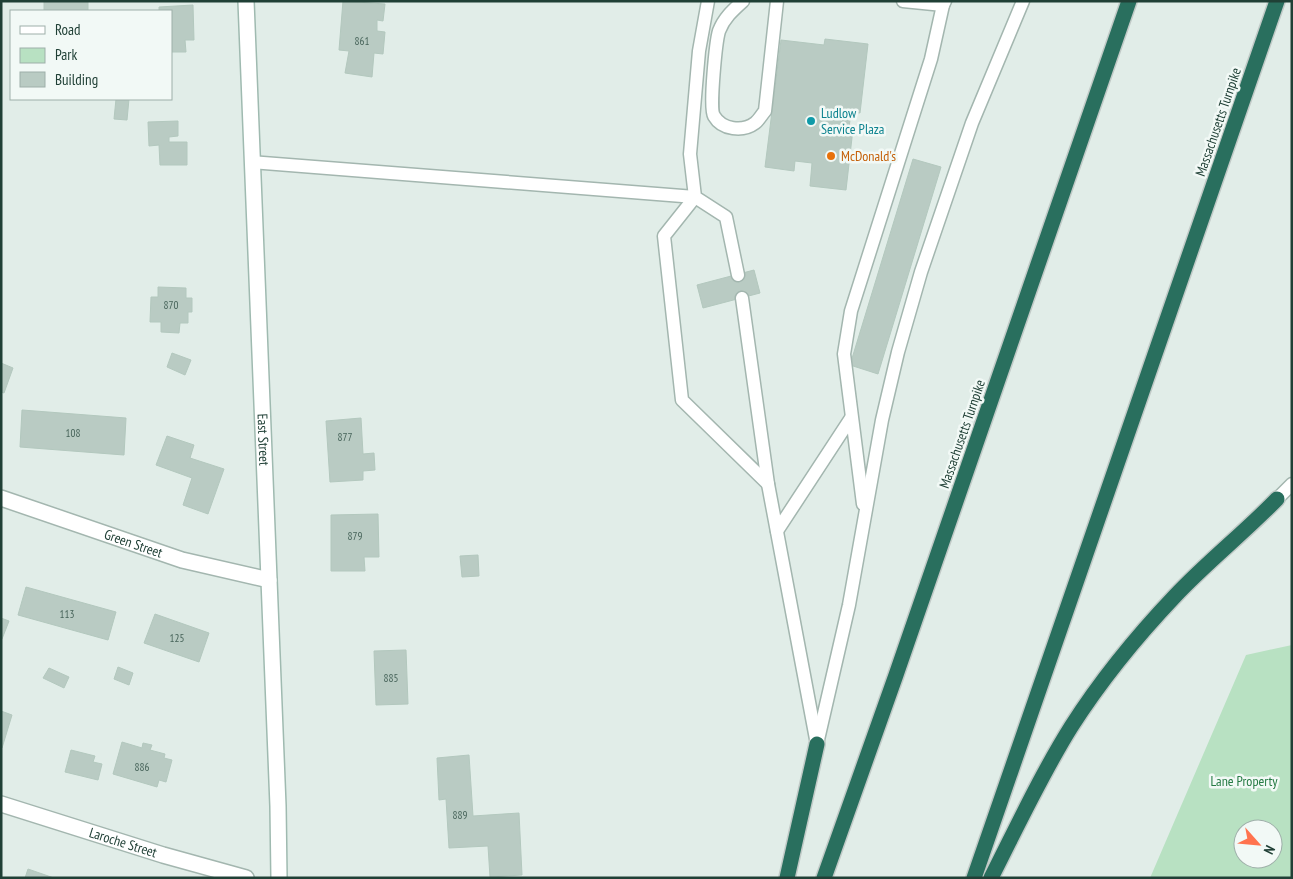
<svg xmlns="http://www.w3.org/2000/svg" width="1293" height="879" viewBox="0 0 1293 879" font-family="'PT Sans Narrow',sans-serif">
<style>
.green{fill:#b8e1c2;fill-rule:evenodd}
.building{fill:#b9cbc3;stroke:#b3c8be}
.lines{fill:none;stroke-linecap:round;stroke-linejoin:round}
.lane-casing{stroke:#a3b6af;stroke-width:15}
.street-casing{stroke:#a3b6af;stroke-width:18}
.secondary-casing{stroke:#9fbab0;stroke-width:18}
.highway-casing{stroke:#c1cac7;stroke-width:18}
.lane{stroke:#fff;stroke-width:12}
.street{stroke:#fff;stroke-width:15}
.secondary{stroke:#fff;stroke-width:15}
.highway{stroke:#296f5e;stroke-width:15}
.culture-dot{fill:#0f9aa8;stroke:#f2f9f6;stroke-width:2}
.food-dot{fill:#e8710a;stroke:#f2f9f6;stroke-width:2}
.labels{text-anchor:middle;stroke-width:5;stroke-linejoin:round;paint-order:stroke}
.number-label{font-size:11px;fill:#466359}
.culture-label{font-size:14px;fill:#0d838f;stroke:#f2f9f6;text-anchor:start}
.street-label{font-size:14px;fill:#204036;stroke:#f2f9f6}
.food-label{font-size:14px;fill:#c56008;stroke:#f2f9f6;text-anchor:start}
.park-label{font-size:14px;fill:#267b44;stroke:#f2f9f6}
</style>
<rect width="100%" height="100%" fill="#e1ede8"/>
<path class="green" d="M1292 645V878H1150L1246 655ZM1243 829H1273V859H1243Z"/>
<g class="building">
<rect x="44" y="1" width="44" height="10"/>
<polygon points="343,1 385,4 383,21 377,20 377,31 385,32 383,54 374,53 372,77 345,73 349,51 339,50"/>
<polygon points="193,5 194,40 185,40 186,52 171,52 171,11 159,11 159,7"/>
<polygon points="825,39 868,44 860,113 851,112 849,128 853,129 846,190 810,186 812,163 795,161 794,171 765,167 781,40 824,45"/>
<polygon points="116,99 129,99 127,120 114,119"/>
<polygon points="178,121 178,136 169,137 169,142 187,142 187,165 160,165 159,145 149,146 148,122"/>
<polygon points="913,159 941,167 878,374 850,365"/>
<polygon points="754,270 760,293 703,308 697,285"/>
<polygon points="158,287 186,288 186,298 192,298 192,312 188,312 188,323 180,323 179,333 161,332 161,322 150,322 151,297 158,297"/>
<polygon points="172,353 191,360 185,375 167,367"/>
<polygon points="1,363 13,368 4,393 1,392"/>
<polygon points="22,410 126,418 124,455 20,447"/>
<polygon points="361,418 363,454 374,453 375,470 363,471 363,480 330,482 326,421"/>
<polygon points="167,436 194,445 190,458 224,469 208,514 183,505 192,478 156,465"/>
<polygon points="378,514 379,557 364,557 365,571 331,571 331,515"/>
<polygon points="478,555 479,576 462,577 460,556"/>
<polygon points="26,587 116,612 108,640 18,615"/>
<polygon points="155,614 209,633 199,662 144,643"/>
<polygon points="1,618 9,621 2,639 1,639"/>
<polygon points="406,650 408,704 376,705 374,651"/>
<polygon points="118,667 133,673 129,685 114,679"/>
<polygon points="49,668 69,677 64,688 43,678"/>
<polygon points="1,711 12,715 2,748 1,747"/>
<polygon points="122,742 142,748 143,743 152,745 150,750 165,754 164,758 172,760 166,782 159,780 157,787 113,774"/>
<polygon points="71,750 95,756 93,762 102,764 98,780 65,772"/>
<polygon points="469,755 473,816 519,813 522,875 490,877 488,846 449,848 446,799 439,800 437,758"/>
<polygon points="28,869 54,878 25,878"/>
</g>
<g class="lines">
<g class="lane-casing">
<g id="lane">
<polyline points="708,1 699,51 690,154 695,197 726,217 738,275"/>
<path d="M743 1C733 10 724 18 719 31 716 41 709 108 714 116 722 130 743 132 755 123 759 120 762 114 765 111L777 1"/>
<polyline points="903,1 943,5 945,1"/>
<polyline points="252,162 695,197"/>
<polyline points="695,197 664,236 682,400 768,484"/>
<polyline points="742,298 768,484 816,739"/>
<polyline points="1277,499 1292,484"/>
<polyline points="863,504 844,354 851,311 931,59 943,5"/>
<polyline points="777,531 851,418"/>
<polyline points="817,744 849,605 882,420 898,352 921,272 972,123 1023,1"/>
</g>
</g>
<g class="street-casing">
<g id="street">
<path id="s1" d="M1 498 182 560 269 580"/>
<path id="s2" d="M1 804 163 855 246 878"/>
</g>
</g>
<g class="secondary-casing">
<g id="secondary">
<path id="s3" d="M246 1 278 806 279 878"/>
</g>
</g>
<g class="highway-casing">
<g id="highway">
<polyline points="787,878 817,744"/>
<polyline points="824,878 896,675 1129,1"/>
<polyline points="974,878 1277,1"/>
<path d="M991 878C1017 827 1041 775 1071 727 1101 680 1137 636 1175 596 1207 562 1244 533 1277 499"/>
</g>
</g>
<use href="#lane" class="lane"/>
<use href="#street" class="street"/>
<use href="#secondary" class="secondary"/>
<use href="#highway" class="highway"/>
</g>
<circle class="culture-dot" cx="811" cy="121" r="5"/>
<circle class="food-dot" cx="831" cy="156" r="5"/>
<g class="labels">
<g class="number-label">
<text x="362" y="45">861</text>
<text x="171" y="309">870</text>
<text x="73" y="437">108</text>
<text x="345" y="441">877</text>
<text x="355" y="540">879</text>
<text x="67" y="618">113</text>
<text x="177" y="642">125</text>
<text x="391" y="682">885</text>
<text x="142" y="771">886</text>
<text x="460" y="819">889</text>
</g>
<g class="culture-label">
<text x="821" y="118">Ludlow<tspan x="821" dy="16">Service Plaza</tspan></text>
</g>
<g class="street-label">
<text transform="translate(1218 122) rotate(-71)" y="5">Massachusetts Turnpike</text>
<text transform="translate(962 434) rotate(-71)" y="5">Massachusetts Turnpike</text>
<text dy="5" stroke="none"><textPath href="#s3" startOffset="439">East Street</textPath></text>
<text dy="5" stroke="none"><textPath href="#s1" startOffset="140">Green Street</textPath></text>
<text dy="5" stroke="none"><textPath href="#s2" startOffset="128">Laroche Street</textPath></text>
</g>
<g class="food-label">
<text x="841" y="161">McDonald's</text>
</g>
<g class="park-label">
<text x="1244" y="786">Lane Property</text>
</g>
</g>
<rect width="1293" height="879" fill="none" stroke="#204036" stroke-width="5"/>
<rect x="10" y="10" width="162" height="90" fill="#f2f9f6" stroke="#9eafa9"/>
<rect x="20" y="26" width="25" height="8" fill="#ffffff" stroke="#9eafa9"/>
<text x="55" y="35" font-size="15" fill="#204036">Road</text>
<rect x="20" y="48" width="25" height="15" fill="#b8e1c2" stroke="#9eafa9"/>
<text x="55" y="60" font-size="15" fill="#204036">Park</text>
<rect x="20" y="72" width="25" height="15" fill="#b9cbc3" stroke="#9eafa9"/>
<text x="55" y="85" font-size="15" fill="#204036">Building</text>
<g transform="translate(1258 844) rotate(117)"><circle r="24" fill="#f2f9f6" stroke="#9eafa9"/>
<path d="M0-4L9 19L0 12L-9 19Z" fill="#ff734e"/>
<text y="-8" font-size="14" font-weight="bold" text-anchor="middle" fill="#204036">N</text>
</g>
</svg>
